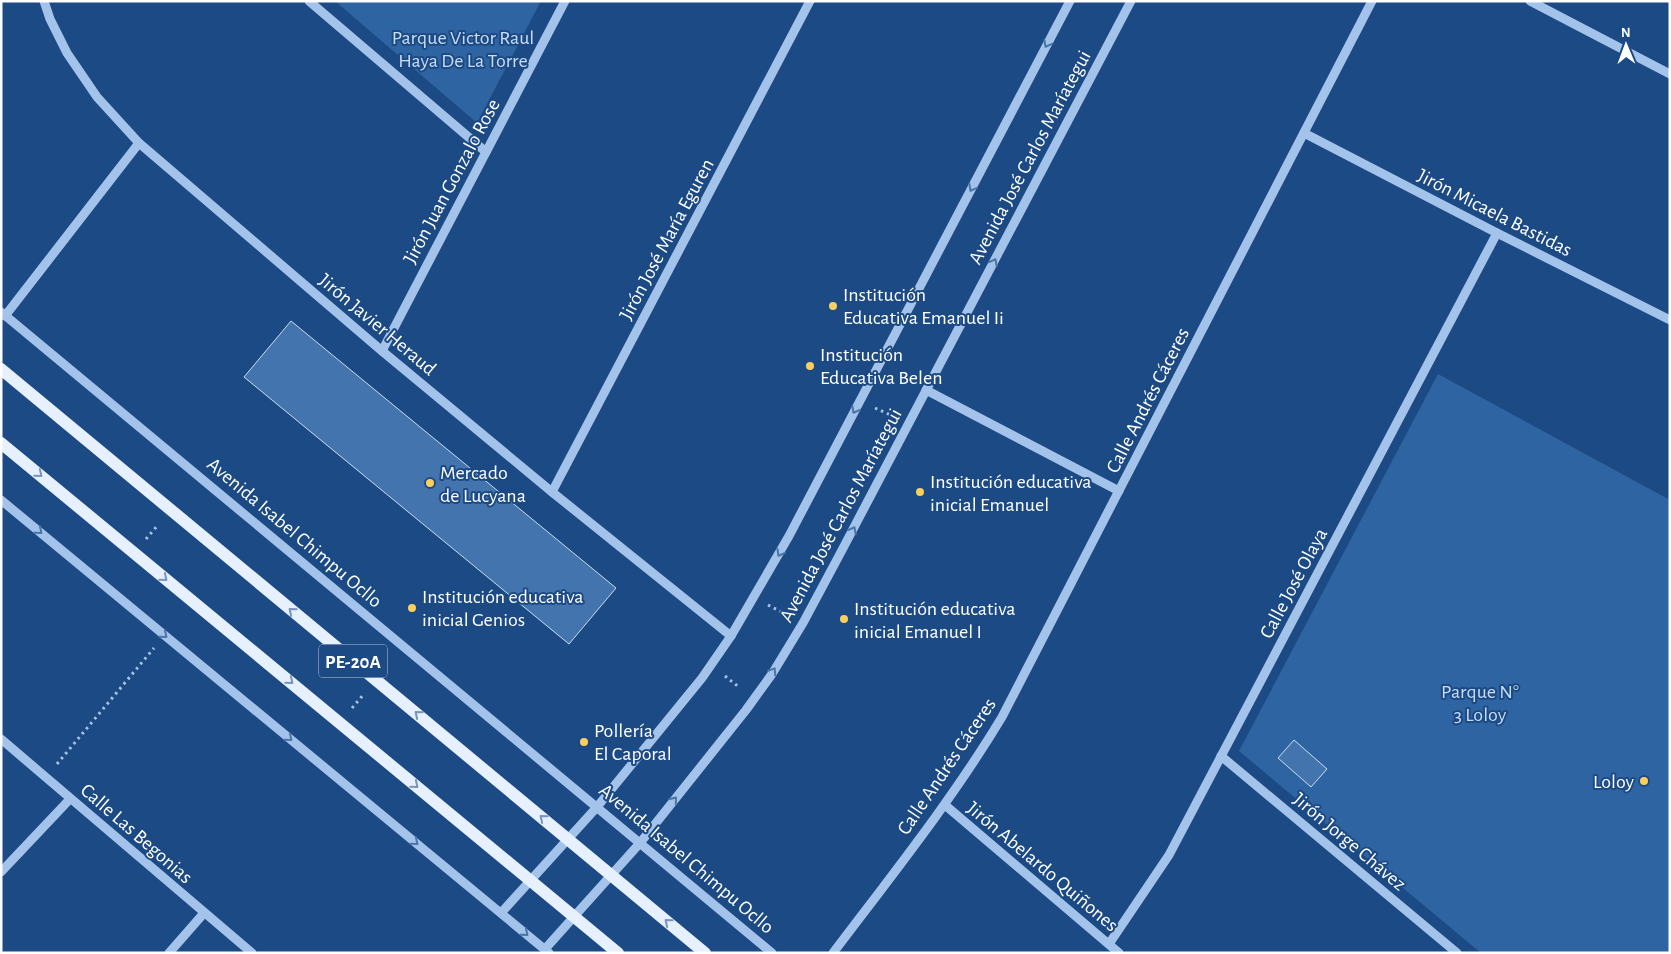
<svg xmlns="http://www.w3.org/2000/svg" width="1671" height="954" viewBox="0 0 1671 954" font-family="'Alegreya Sans',sans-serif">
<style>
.green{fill:#2f64a2}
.building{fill:#4474ad;stroke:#c8def8}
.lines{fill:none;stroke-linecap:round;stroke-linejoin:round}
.path{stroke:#a3c3eb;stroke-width:3;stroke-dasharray:2.5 4;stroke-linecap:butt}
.minor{stroke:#a3c3eb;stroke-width:9}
.major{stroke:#e7f0fe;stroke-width:12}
.oneway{stroke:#4b74a8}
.oneway2{stroke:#7795bb}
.poi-dot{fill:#fbce60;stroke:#1c4a84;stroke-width:2}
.labels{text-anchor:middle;stroke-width:4;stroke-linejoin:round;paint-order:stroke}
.shield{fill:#1c4a84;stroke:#bbc9da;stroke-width:1}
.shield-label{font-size:19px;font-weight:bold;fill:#fff}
.park-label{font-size:20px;fill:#c8def8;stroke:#1c4a84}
.street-label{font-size:20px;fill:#fff;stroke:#1c4a84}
.poi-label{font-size:20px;fill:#fff;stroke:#1c4a84;text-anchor:start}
</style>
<rect width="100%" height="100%" fill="#1c4a84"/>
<g class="green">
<polygon points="335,1 541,1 477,123"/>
<polygon points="1438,374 1670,500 1670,953 1481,953 1239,751"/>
</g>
<g class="building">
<polygon points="291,321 616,588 569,644 244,377"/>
<polygon points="1294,740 1327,769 1311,787 1278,758"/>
</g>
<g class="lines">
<g class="path">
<polyline points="875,408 893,416"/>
<polyline points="146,539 158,525"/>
<polyline points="768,605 787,615"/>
<polyline points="725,676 740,688"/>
<polyline points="352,708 364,694"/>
<polyline points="57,764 154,648"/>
</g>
<g class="minor">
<polyline points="44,1 50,19 67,53 97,97 139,143 382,351 552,492 731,636"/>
<polyline points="309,1 486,152"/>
<polyline points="1530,1 1670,74"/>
<polyline points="1304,133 1497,233 1670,320"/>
<polyline points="1,312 772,953"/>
<polyline points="5,316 139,143"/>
<polyline points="382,351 565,1"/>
<polyline points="926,390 1119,491"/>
<polyline points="552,492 810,1"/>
<polyline points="1,500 549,953"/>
<polyline points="1,739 252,953"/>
<polyline points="1221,756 1457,953"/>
<polyline points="945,805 1119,953"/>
<polyline points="1,872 70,799"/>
<polyline points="501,913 597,807 702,678 731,636 789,536 1070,1"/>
<polyline points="1109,944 1169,855 1497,233"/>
<polyline points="545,949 640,843 746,710 772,674 803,623 841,552 1131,1"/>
<polyline points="169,953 204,913"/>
<path d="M833 953C892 875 952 800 1002 717L1372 1"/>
</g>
<g class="major">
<polyline points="1,369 705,953"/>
<polyline points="1,443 618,953"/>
</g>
</g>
<defs><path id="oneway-chevron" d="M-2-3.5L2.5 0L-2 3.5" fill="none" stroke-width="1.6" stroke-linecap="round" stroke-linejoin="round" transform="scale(1.25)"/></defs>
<g class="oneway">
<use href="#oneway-chevron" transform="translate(1047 44) rotate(118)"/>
<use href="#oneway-chevron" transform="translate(972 188) rotate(118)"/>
<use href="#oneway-chevron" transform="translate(994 262) rotate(-62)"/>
<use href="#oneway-chevron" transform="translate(855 410) rotate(118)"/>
<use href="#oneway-chevron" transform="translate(853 530) rotate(-62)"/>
<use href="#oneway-chevron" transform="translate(39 531) rotate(40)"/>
<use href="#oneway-chevron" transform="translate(780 553) rotate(119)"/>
<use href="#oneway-chevron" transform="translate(164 635) rotate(40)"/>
<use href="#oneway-chevron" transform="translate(773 671) rotate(-57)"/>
<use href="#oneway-chevron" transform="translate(289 738) rotate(40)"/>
<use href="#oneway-chevron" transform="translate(674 800) rotate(-51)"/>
<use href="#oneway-chevron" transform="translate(415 842) rotate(39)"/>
<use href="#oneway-chevron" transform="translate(525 933) rotate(40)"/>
</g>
<g class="oneway2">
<use href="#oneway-chevron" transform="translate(39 474) rotate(39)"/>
<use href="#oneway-chevron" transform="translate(164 578) rotate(40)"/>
<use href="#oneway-chevron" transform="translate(292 611) rotate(-140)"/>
<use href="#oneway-chevron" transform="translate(290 681) rotate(40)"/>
<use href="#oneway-chevron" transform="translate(418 714) rotate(-140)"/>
<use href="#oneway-chevron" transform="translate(415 785) rotate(40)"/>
<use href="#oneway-chevron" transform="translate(543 818) rotate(-140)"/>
<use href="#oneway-chevron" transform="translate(668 922) rotate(-140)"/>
</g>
<g class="poi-dot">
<circle cx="833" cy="306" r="5"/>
<circle cx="810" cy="366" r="5"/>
<circle cx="430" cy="483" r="5"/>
<circle cx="920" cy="492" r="5"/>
<circle cx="412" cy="608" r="5"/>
<circle cx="844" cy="619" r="5"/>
<circle cx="584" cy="742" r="5"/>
<circle cx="1644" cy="781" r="5"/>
</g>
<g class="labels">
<rect class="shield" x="319" y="644.5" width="68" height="33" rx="4"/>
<g class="shield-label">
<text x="353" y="668">PE-20A</text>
</g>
<g class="park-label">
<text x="463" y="44">Parque Victor Raul<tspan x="463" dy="23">Haya De La Torre</tspan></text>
<text x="1480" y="698">Parque N°<tspan x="1480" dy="23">3 Loloy</tspan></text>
</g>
<g class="street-label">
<text transform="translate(1029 157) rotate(-62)" y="7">Avenida José Carlos Maríategui</text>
<text transform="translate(451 181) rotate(-62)" y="7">Jirón Juan Gonzalo Rose</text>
<text transform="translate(1495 212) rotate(27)" y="7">Jirón Micaela Bastidas</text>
<text transform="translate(666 239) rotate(-62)" y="7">Jirón José María Eguren</text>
<text transform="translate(378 324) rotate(40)" y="7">Jirón Javier Heraud</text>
<text transform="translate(1147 400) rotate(-63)" y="7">Calle Andrés Cáceres</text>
<text transform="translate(840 515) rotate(-62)" y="7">Avenida José Carlos Maríategui</text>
<text transform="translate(295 532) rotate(40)" y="7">Avenida Isabel Chimpu Ocllo</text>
<text transform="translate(1293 583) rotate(-62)" y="7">Calle José Olaya</text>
<text transform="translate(946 766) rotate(-56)" y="7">Calle Andrés Cáceres</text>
<text transform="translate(137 833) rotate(41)" y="7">Calle Las Begonias</text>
<text transform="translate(1350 841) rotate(40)" y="7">Jirón Jorge Chávez</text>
<text transform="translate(687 858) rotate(40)" y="7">Avenida Isabel Chimpu Ocllo</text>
<text transform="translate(1043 866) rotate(40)" y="7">Jirón Abelardo Quiñones</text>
</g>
<g class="poi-label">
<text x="843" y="301">Institución<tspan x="843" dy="23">Educativa Emanuel Ii</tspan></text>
<text x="820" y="361">Institución<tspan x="820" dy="23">Educativa Belen</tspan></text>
<text x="440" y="479">Mercado<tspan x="440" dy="23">de Lucyana</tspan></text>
<text x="930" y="488">Institución educativa<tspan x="930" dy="23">inicial Emanuel</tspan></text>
<text x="422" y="603">Institución educativa<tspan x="422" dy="23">inicial Genios</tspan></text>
<text x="854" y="615">Institución educativa<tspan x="854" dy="23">inicial Emanuel I</tspan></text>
<text x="594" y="737">Pollería<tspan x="594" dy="23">El Caporal</tspan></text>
<text x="1634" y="788" text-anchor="end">Loloy</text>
</g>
</g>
<rect width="1671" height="954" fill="none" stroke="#ffffff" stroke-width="5"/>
<g transform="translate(1626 45) rotate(359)" stroke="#1c4a84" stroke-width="4" paint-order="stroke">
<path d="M0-4L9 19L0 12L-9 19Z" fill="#ffffff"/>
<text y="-8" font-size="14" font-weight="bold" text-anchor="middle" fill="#ffffff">N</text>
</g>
</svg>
